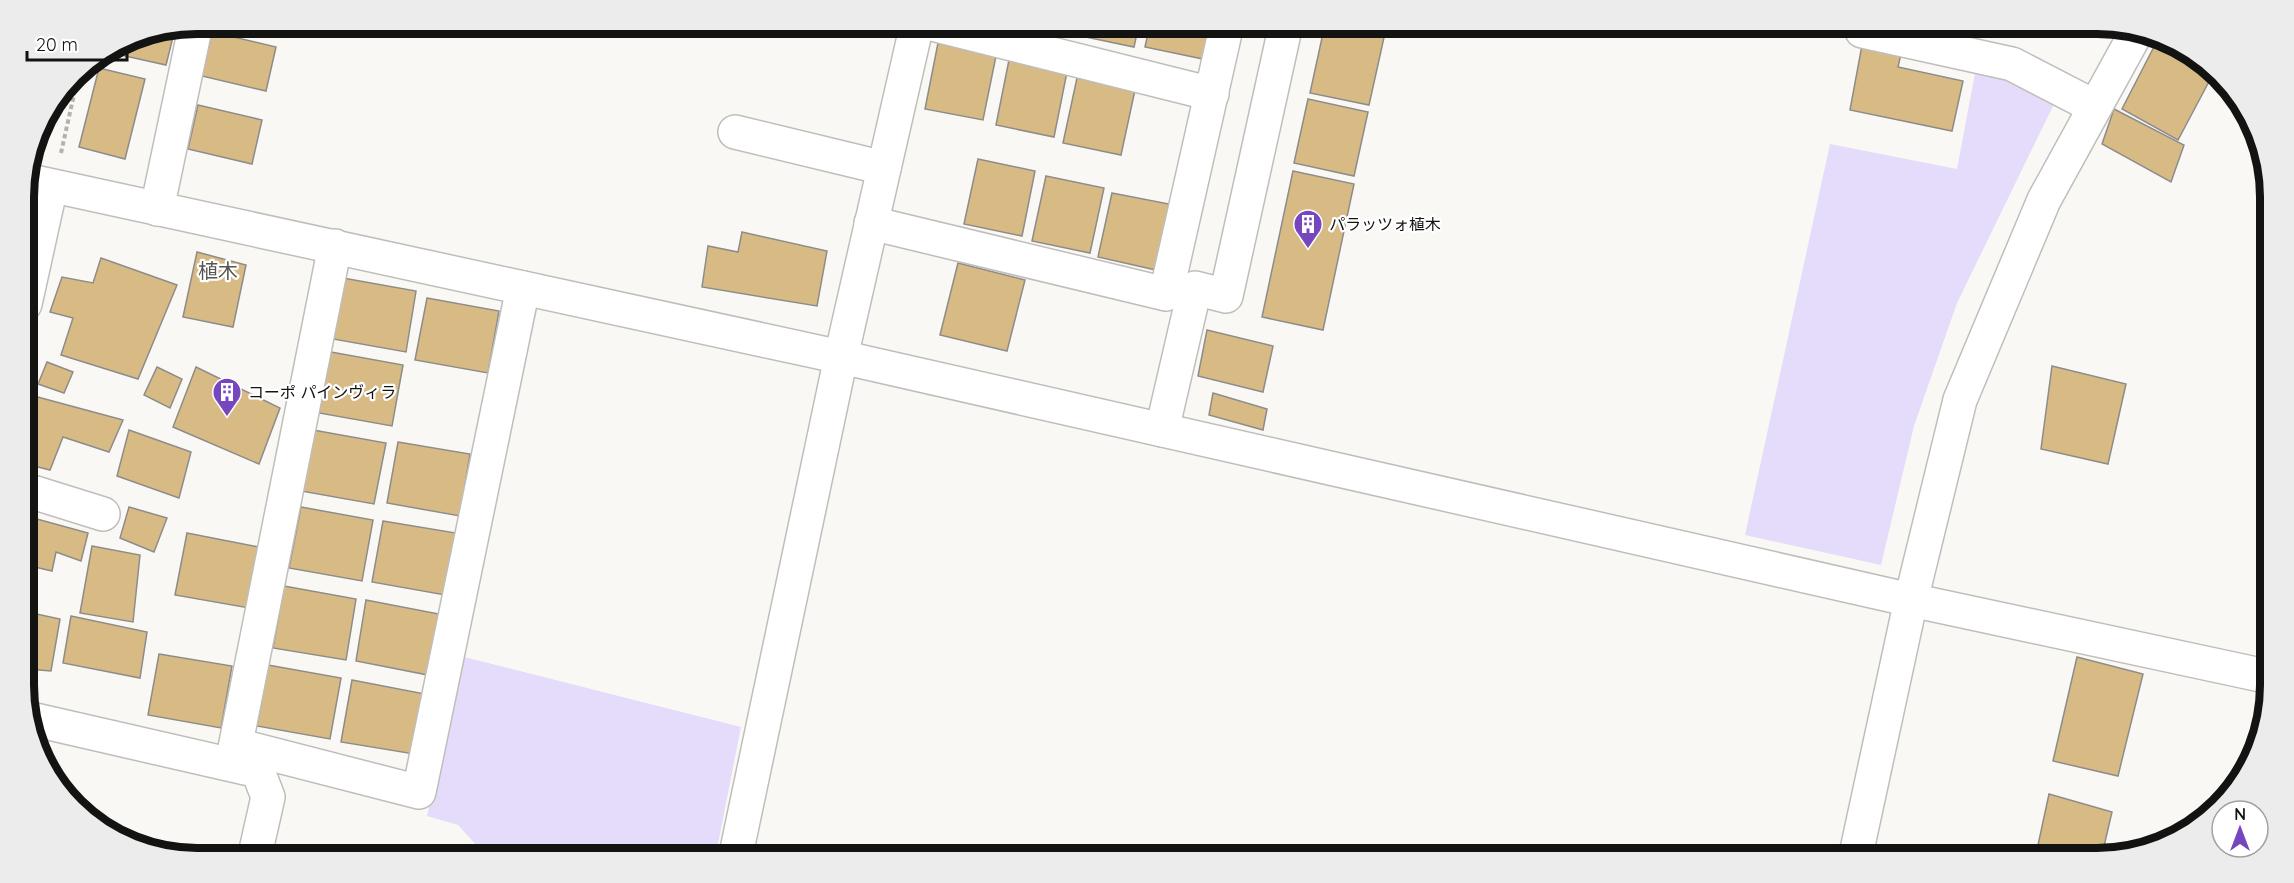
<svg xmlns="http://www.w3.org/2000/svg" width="2294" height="883" viewBox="0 0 2294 883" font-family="Quicksand,'Noto Sans JP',sans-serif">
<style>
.green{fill:#e4dcfa}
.building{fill:#d8bb84;stroke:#8e8c8a;stroke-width:1.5}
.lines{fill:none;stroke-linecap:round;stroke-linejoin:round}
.minor-casing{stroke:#c0bebb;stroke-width:36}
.path{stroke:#b2b2af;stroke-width:4;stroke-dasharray:4.5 3;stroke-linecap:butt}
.minor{stroke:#fff;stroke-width:33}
.labels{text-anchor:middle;stroke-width:4.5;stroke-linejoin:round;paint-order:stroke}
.poi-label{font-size:16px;fill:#131312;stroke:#fff;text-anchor:start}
.quarter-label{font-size:20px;fill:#565552;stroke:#fff}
.rim{fill:none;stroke:#131312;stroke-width:8}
</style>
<rect width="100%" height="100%" fill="#f9f8f4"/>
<g class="green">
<polygon points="1976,68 2045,93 2055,102 1957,303 1914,426 1881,565 1745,535 1830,144 1957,169"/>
<polygon points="464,657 741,727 715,859 607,859 562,850 549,859 489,859 458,825 427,816"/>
</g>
<g class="building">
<polygon points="1044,24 1070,24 1069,29"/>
<polygon points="1079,24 1139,24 1134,47 1076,35"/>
<polygon points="1150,24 1210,24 1203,59 1145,47"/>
<polygon points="1325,24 1387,24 1369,105 1310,93"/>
<polygon points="175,29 166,65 107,52 131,37"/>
<polygon points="212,32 276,47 266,91 202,76"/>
<polygon points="2159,37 2213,74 2178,140 2122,109"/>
<polygon points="938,43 996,56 983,120 925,109"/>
<polygon points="1862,45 1902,50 1898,67 1963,81 1952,131 1850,110"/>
<polygon points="1009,60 1067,72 1054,137 996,125"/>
<polygon points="99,68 145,79 125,159 79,147"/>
<polygon points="1077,78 1135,90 1121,155 1063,143"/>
<polygon points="1308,99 1368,112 1354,176 1294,163"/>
<polygon points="198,105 262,120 252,164 188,149"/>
<polygon points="2114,109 2184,145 2171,182 2102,144"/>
<polygon points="45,116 41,137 38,136 42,120"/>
<polygon points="978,159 1035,171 1022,236 964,224"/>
<polygon points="1293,171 1354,184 1323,330 1262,317"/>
<polygon points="1046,176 1104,188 1090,253 1032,241"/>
<polygon points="1112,193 1169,204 1156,270 1098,257"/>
<polygon points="742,232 827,251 817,306 702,287 708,246 738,252"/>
<polygon points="197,252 246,265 233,327 183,317"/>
<polygon points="101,258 177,285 138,379 61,355 73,318 50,312 62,277 93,283"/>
<polygon points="958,263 1025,280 1007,351 940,335"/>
<polygon points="343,278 416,291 406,352 333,339"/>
<polygon points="427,298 499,311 488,373 415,360"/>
<polygon points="1207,330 1273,346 1263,392 1198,376"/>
<polygon points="331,352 403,365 392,426 319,413"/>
<polygon points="47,362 73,372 64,393 38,384"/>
<polygon points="2052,366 2126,384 2108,464 2041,449"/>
<polygon points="157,367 182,379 170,408 144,395"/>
<polygon points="196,367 280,408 259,464 173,427"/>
<polygon points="1213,393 1267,409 1263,430 1209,415"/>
<polygon points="34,396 123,420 109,452 63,437 50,470 26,464 26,431"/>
<polygon points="129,430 191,452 179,498 117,476"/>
<polygon points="313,430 386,443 374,504 301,491"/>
<polygon points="398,442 470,454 460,516 387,503"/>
<polygon points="129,507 167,518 154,552 120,538"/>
<polygon points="301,507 373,520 362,581 289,568"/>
<polygon points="26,516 88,533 81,561 56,552 52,571 26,565"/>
<polygon points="383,521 456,533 445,595 372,582"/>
<polygon points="187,533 259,547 249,608 175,595"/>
<polygon points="92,546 140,555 133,622 80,613"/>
<polygon points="284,586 356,599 346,660 273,648"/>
<polygon points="366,600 439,614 428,675 356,661"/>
<polygon points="27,612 60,619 51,671 27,669"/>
<polygon points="71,616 147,632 140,678 63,663"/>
<polygon points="159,654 232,666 221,728 148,715"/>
<polygon points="2077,657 2143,674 2118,776 2053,761"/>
<polygon points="268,665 341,678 330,739 257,726"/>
<polygon points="352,680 425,694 414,754 341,742"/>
<polygon points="2049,794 2112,812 2101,859 2035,859"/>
</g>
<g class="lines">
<g class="minor-casing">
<g id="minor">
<polyline points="932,24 1212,94"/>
<polyline points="1862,31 2012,64 2095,107"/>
<polyline points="735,132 884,168"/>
<polyline points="26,180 841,357 1911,600 2270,677"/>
<polyline points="157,209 196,24"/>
<polyline points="871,223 1166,294 1227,24"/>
<polyline points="25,304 51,186"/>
<polyline points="1162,430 1195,288 1226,296 1286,24"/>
<polyline points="26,490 103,514"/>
<polyline points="27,718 258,771 268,797 254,859"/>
<polyline points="236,745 419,792 523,288"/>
<polyline points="232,763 335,246"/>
<polyline points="735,859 841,357 917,24"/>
<polyline points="1855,859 1911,600 1960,400 2044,200 2137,31"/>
</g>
</g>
<polyline class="path" points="61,153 79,72"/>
<use href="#minor" class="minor"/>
</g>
<defs>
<g id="building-pin" transform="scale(1.5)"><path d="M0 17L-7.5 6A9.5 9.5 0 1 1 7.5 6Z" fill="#7646be" stroke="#fff"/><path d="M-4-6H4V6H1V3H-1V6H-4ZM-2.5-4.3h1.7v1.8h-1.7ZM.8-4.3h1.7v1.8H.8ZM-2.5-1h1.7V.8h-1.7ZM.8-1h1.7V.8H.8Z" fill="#fff"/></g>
</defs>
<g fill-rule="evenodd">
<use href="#building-pin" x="1308" y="224"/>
<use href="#building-pin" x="227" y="392"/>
</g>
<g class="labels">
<g class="poi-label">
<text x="1329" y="230">パラッツォ植木</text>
<text x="248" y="398">コーポ パインヴィラ</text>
</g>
<g class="quarter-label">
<text x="218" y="278">植木</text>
</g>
</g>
<path d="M0 0H2294V883H0ZM197 34H2097A163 163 0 0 1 2260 197V685A163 163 0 0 1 2097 848H197A163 163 0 0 1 34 685V197A163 163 0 0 1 197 34Z" fill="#ececec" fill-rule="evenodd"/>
<path class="rim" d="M197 34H2097A163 163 0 0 1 2260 197V685A163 163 0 0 1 2097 848H197A163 163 0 0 1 34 685V197A163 163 0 0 1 197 34Z"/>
<g transform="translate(2240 829)"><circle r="28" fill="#ffffff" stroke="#a1a1a0" stroke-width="1.5"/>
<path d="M0-4.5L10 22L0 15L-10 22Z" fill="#7646be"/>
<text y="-9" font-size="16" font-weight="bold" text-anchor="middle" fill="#131312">N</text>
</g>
<path d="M27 51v9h100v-9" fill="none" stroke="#131312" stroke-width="3"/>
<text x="36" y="51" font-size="18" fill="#131312" stroke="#ffffff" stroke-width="4.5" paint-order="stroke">20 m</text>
</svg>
